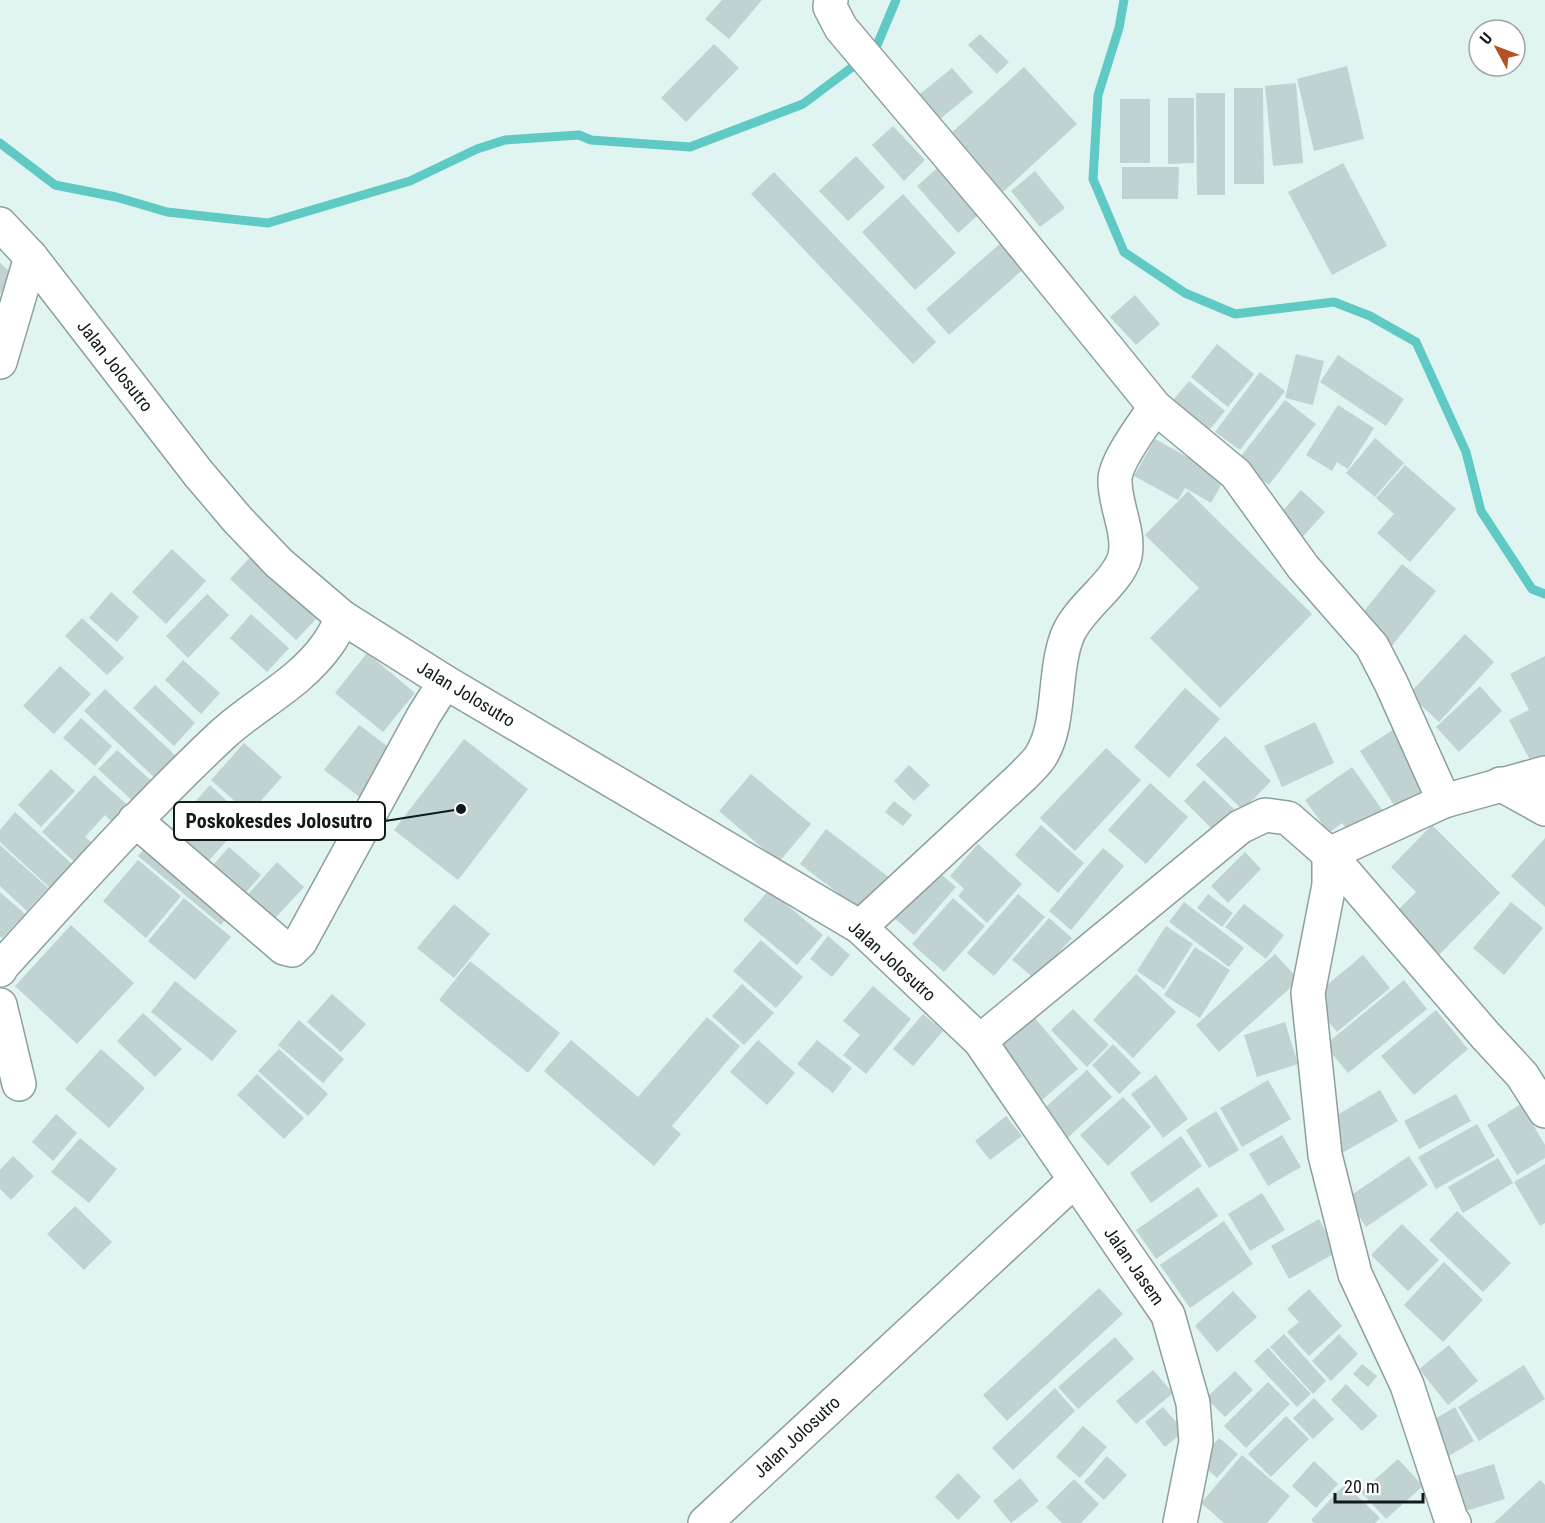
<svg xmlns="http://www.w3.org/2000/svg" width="1545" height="1523" viewBox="0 0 1545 1523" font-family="'Roboto Condensed',sans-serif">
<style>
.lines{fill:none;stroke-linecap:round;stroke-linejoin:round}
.stream{stroke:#5fcac4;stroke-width:9}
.building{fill:#c0d3d2}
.minor-casing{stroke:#8d9f9e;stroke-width:36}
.minor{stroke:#fff;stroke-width:33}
.labels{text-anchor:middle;stroke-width:4.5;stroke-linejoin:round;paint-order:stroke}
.street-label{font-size:18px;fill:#121918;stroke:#fff}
.leader{fill:none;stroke:#121918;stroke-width:2}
.callout-dot{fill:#121918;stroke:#fff;stroke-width:2}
.callout{fill:#fff;stroke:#121918;stroke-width:2}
.callout-label{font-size:20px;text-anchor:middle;font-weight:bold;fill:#121918}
</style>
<rect width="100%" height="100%" fill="#e0f4f2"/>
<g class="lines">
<g class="stream">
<polyline points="1124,0 1119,28 1098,95 1093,179 1124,252 1185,293 1235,314 1334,302 1370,316 1416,342 1466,452 1481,511 1532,589 1545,594"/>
<polyline points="0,143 55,185 116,197 167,212 268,223 410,181 477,149 505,140 579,135 591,140 690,147 803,104 875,50 896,0"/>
</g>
</g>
<g class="building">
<polygon points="722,0 762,0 729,39 705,19"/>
<polygon points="980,34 1009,62 997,74 968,45"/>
<polygon points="714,44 739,68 686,122 661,98"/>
<polygon points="1347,66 1364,139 1314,151 1297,79"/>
<polygon points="1024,67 1077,124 1003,192 950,134"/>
<polygon points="952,68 973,92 934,124 914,99"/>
<polygon points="1296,83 1303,163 1273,166 1265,86"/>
<polygon points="1234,88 1263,88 1264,184 1234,184"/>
<polygon points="1196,93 1225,93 1225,195 1197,195"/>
<polygon points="1168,98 1194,98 1194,163 1168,164"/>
<rect x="1120" y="99" width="30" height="64"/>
<polygon points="893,126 925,160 904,181 872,145"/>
<polygon points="856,156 885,187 848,221 819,191"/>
<polygon points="943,163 984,210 958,233 917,186"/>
<polygon points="1343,163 1387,246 1332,275 1288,192"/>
<polygon points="1122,167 1179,167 1178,199 1122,199"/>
<polygon points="1035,171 1065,208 1040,227 1011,191"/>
<polygon points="774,172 936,342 913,364 751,194"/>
<polygon points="903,194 956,253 915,290 862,232"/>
<polygon points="1003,241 1026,267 949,335 926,309"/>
<polygon points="0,263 15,276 0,294"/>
<polygon points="1135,295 1160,324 1136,345 1110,317"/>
<polygon points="1217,344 1254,374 1228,407 1191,377"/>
<polygon points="1296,354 1324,361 1313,405 1285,398"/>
<polygon points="1338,355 1404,399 1386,426 1320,382"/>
<polygon points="1260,372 1285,391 1240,450 1215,432"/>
<polygon points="1189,381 1225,411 1201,440 1165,410"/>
<polygon points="1285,400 1316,424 1269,485 1237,461"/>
<polygon points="1338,405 1374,428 1348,469 1337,462 1332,471 1306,455"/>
<polygon points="1375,438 1404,463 1375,497 1346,473"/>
<polygon points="1155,439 1225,478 1211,503 1185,488 1178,500 1134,476"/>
<polygon points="1405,465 1456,509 1410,562 1377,533 1394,514 1376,498"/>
<polygon points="1301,490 1325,512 1298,542 1274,521"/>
<polygon points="1188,491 1312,614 1220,708 1150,638 1199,588 1145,535"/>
<polygon points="172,549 206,581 166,624 132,592"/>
<polygon points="253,554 319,616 296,640 230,579"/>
<polygon points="1402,564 1436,591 1391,647 1357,620"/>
<polygon points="111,592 139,617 117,642 89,618"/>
<polygon points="207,594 229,615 188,658 166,636"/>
<polygon points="251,614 289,648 267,672 230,638"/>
<polygon points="82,618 124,658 107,675 65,636"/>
<polygon points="1465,634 1494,662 1439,722 1409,694"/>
<polygon points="367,653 415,693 383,732 335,693"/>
<polygon points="1545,656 1545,762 1534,768 1509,720 1529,710 1510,674"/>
<polygon points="183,660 220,693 201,714 165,680"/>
<polygon points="60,666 91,694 54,734 23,706"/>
<polygon points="155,685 195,723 174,746 133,708"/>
<polygon points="1480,686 1502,711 1459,752 1436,727"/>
<polygon points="1185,688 1220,719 1169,778 1134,747"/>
<polygon points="105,689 180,760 159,782 84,711"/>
<polygon points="81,718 112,746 95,766 63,738"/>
<polygon points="1315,722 1334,763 1282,787 1264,746"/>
<polygon points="359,725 395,752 361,798 324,770"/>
<polygon points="1396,728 1435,790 1399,813 1360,751"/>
<polygon points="1225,736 1271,781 1243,810 1196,765"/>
<polygon points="464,739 528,789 458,880 394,830"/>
<polygon points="244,743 282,777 249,814 211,780"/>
<polygon points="1106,748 1141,780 1075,851 1040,818"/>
<polygon points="117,750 156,785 137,805 98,769"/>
<polygon points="909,765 930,785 914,801 894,781"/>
<polygon points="1352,767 1386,815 1353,838 1342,823 1329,833 1305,800"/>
<polygon points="51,769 75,791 41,827 18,805"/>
<polygon points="751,774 811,824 779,862 719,811"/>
<polygon points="94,775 133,810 117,827 105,815 85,837 97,847 80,867 42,832"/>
<polygon points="1204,780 1234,809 1214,831 1184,801"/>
<polygon points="1150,783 1188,817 1146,864 1108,830"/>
<polygon points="210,785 246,819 204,866 167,833"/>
<polygon points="894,801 912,815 903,826 885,812"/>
<polygon points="15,812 72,864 50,888 0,842 0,830"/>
<polygon points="1041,825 1084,863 1058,893 1015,855"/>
<polygon points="1432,825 1500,893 1432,962 1389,919 1416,892 1391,867"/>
<polygon points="826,829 890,878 864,913 800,864"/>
<polygon points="1545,838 1545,907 1511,876"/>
<polygon points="152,840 234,910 221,925 138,856"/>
<polygon points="978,844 1022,884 987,923 958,896 964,889 950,876"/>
<polygon points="0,845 48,888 27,911 0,886"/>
<polygon points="229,847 261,875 238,902 206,873"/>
<polygon points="1103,848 1124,866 1071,930 1049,911"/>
<polygon points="1245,852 1261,869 1228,903 1211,886"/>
<polygon points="138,860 181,896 146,938 103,901"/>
<polygon points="277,862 304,887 268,926 241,902"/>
<polygon points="936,870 956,887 914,935 894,918"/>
<polygon points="769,890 823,935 797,965 743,920"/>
<polygon points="0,892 25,914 2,938 0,937"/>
<polygon points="1018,894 1045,917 994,976 967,953"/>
<polygon points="1208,894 1233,913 1222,927 1197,908"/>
<polygon points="184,898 231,937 195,980 148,941"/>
<polygon points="953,898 985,926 944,972 912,944"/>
<polygon points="1184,902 1244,948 1229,967 1169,922"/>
<polygon points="1511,902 1543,928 1504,975 1473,948"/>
<polygon points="454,904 490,934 454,978 417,948"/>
<polygon points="1244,904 1284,935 1266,959 1225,927"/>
<polygon points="1049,918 1072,938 1035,979 1012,960"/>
<polygon points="71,925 134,983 77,1044 15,986"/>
<polygon points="1166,926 1193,944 1164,989 1137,971"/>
<polygon points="828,936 850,955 832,977 810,959"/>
<polygon points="761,940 803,977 776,1008 733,971"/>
<polygon points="1195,947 1230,970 1200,1018 1164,995"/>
<polygon points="1275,954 1299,980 1219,1052 1196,1025"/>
<polygon points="1363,955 1390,988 1337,1032 1310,999"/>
<polygon points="470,961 560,1033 528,1073 439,1000"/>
<polygon points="1136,974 1176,1012 1133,1058 1093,1020"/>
<polygon points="1404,980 1427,1009 1348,1073 1325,1045"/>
<polygon points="175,981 237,1031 212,1061 151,1012"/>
<polygon points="742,984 774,1013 744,1045 712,1016"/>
<polygon points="873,986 911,1019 866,1074 843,1055 860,1035 843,1021"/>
<polygon points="332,994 366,1024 341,1052 307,1022"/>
<polygon points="1073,1009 1109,1045 1087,1067 1051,1030"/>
<polygon points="1436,1010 1468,1049 1414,1095 1381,1056"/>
<polygon points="143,1013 182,1049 155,1077 117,1041"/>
<polygon points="923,1014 943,1031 913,1066 893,1049"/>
<polygon points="707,1017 740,1046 672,1126 681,1134 654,1166 544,1071 571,1040 638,1097"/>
<polygon points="1035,1018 1078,1069 1042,1100 999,1049"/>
<polygon points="299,1020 344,1059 323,1083 278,1045"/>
<polygon points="1285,1022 1298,1064 1257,1077 1244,1035"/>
<polygon points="758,1040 795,1073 767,1105 730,1072"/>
<polygon points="817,1040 852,1068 833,1093 797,1064"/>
<polygon points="1113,1044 1141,1073 1119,1094 1092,1065"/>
<polygon points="101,1049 145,1088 109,1128 65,1089"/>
<polygon points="279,1049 328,1094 308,1116 258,1071"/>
<polygon points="1087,1070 1112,1097 1064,1141 1039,1113"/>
<polygon points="257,1074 304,1118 284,1139 237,1095"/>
<polygon points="1156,1075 1188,1119 1163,1138 1131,1094"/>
<polygon points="1268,1080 1291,1119 1242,1147 1220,1108"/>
<polygon points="1380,1090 1398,1121 1342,1153 1325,1122"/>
<polygon points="1456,1094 1471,1121 1419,1149 1404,1121"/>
<polygon points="1123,1097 1151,1127 1108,1166 1080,1135"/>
<polygon points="1521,1104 1545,1145 1545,1158 1517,1175 1487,1125"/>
<polygon points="1216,1111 1239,1150 1209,1168 1186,1130"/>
<polygon points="56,1114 77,1133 53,1161 32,1142"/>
<polygon points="1006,1116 1022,1136 990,1160 975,1141"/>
<polygon points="1477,1124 1495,1156 1436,1189 1418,1157"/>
<polygon points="1282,1135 1301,1167 1268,1186 1249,1154"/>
<polygon points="1181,1136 1202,1166 1151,1203 1130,1173"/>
<polygon points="80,1138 117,1169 89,1203 51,1172"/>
<polygon points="13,1156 34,1176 11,1200 0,1189 0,1170"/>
<polygon points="1409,1156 1428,1185 1366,1227 1347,1198"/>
<polygon points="1498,1158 1513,1183 1463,1213 1448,1187"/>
<polygon points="1545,1164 1545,1223 1540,1226 1514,1182"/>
<polygon points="1198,1187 1218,1216 1156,1259 1136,1230"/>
<polygon points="1262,1193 1285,1230 1250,1251 1228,1214"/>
<polygon points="75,1206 112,1242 84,1270 47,1234"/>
<polygon points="1457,1211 1511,1263 1483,1292 1429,1240"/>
<polygon points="1319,1219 1337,1252 1289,1279 1271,1246"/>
<polygon points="1224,1221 1253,1264 1190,1308 1160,1265"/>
<polygon points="1402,1224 1439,1260 1408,1291 1371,1255"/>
<polygon points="1444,1262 1483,1300 1443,1342 1404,1305"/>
<polygon points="1099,1288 1123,1314 1007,1421 983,1395"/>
<polygon points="1309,1289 1342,1326 1309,1356 1287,1332 1299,1322 1287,1309"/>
<polygon points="1233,1291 1257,1317 1217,1352 1195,1326"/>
<polygon points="1284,1334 1326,1381 1313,1394 1270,1347"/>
<polygon points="1339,1334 1358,1354 1331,1381 1312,1361"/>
<polygon points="1115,1337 1134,1359 1078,1409 1058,1387"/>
<polygon points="1449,1345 1478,1381 1448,1405 1419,1369"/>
<polygon points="1268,1348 1311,1394 1297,1407 1254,1361"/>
<polygon points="1362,1364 1377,1376 1368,1387 1353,1374"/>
<polygon points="1524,1365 1545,1399 1479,1441 1458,1407"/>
<polygon points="1153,1370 1173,1393 1136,1424 1116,1401"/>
<polygon points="1235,1371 1253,1390 1225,1417 1206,1398"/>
<polygon points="1268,1382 1290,1404 1246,1448 1224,1426"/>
<polygon points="1346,1384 1378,1416 1362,1431 1331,1400"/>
<polygon points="1055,1388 1075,1411 1013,1470 992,1448"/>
<polygon points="1314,1398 1334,1419 1313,1439 1293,1418"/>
<polygon points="1163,1407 1184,1431 1165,1447 1145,1422"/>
<polygon points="1455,1407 1474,1441 1447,1457 1428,1423"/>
<polygon points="1286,1416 1309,1439 1271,1477 1248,1454"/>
<polygon points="1083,1426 1107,1447 1080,1478 1056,1457"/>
<polygon points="1219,1438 1238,1454 1217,1478 1198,1461"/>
<polygon points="1242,1455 1290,1496 1267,1523 1224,1523 1201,1503"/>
<polygon points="1107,1456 1127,1475 1104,1500 1084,1482"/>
<polygon points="1398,1459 1423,1486 1386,1519 1361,1492"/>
<polygon points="1314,1461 1338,1484 1316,1508 1292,1486"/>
<polygon points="1494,1464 1505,1499 1462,1512 1452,1477"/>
<polygon points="958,1473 981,1497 958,1520 935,1497"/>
<polygon points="1020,1478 1039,1501 1011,1523 993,1501"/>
<polygon points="1074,1479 1099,1504 1081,1523 1062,1523 1046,1507"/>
<polygon points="1540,1480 1545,1485 1545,1523 1494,1523"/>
<polygon points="1345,1484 1380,1518 1375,1523 1314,1523 1311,1520"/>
</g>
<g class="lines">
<g class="minor-casing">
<g id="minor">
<polyline points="831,0 830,7 841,28 1000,216 1155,407 1236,474 1303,567 1372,646 1391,683 1444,801"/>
<polyline points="0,224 31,257 198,473 237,519 279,563 342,617 445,682 860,927 980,1041 1168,1315 1193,1403 1196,1442 1180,1523"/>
<polyline points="0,362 31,257"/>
<polyline points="1500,784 1545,809"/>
<polyline points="135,820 284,948 292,950 300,942 424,715 445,682"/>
<polyline points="1329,854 1329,885 1308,993 1325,1155 1355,1274 1407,1385 1451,1519 1454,1523"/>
<polyline points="1329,854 1444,801 1545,773"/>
<path d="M860 927 1024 775C1030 768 1038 762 1042 754 1061 722 1053 670 1068 634 1080 606 1118 583 1125 556 1130 531 1114 504 1115 479 1116 460 1144 424 1155 407"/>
<path d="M0 970 2 966C74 887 145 807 223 734 257 703 299 684 327 645 333 637 338 627 342 617"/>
<polyline points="0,1005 19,1084"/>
<polyline points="980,1041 1240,827 1265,815 1288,818 1329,854 1485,1035 1522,1075 1545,1111"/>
<polyline points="705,1523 1075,1180"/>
</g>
</g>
<use href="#minor" class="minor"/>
</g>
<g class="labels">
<g class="street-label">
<text transform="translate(115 366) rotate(52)" y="6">Jalan Jolosutro</text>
<text transform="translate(466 694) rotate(31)" y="6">Jalan Jolosutro</text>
<text transform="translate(892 961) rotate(42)" y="6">Jalan Jolosutro</text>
<text transform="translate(1134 1266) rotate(55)" y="6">Jalan Jasem</text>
<text transform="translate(797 1437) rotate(-43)" y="6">Jalan Jolosutro</text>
</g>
</g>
<path class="leader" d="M461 809L385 821"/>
<circle class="callout-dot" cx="461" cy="809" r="6"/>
<rect class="callout" x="174" y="802" width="211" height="38" rx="6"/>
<g class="callout-label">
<text x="279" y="828">Poskokesdes Jolosutro</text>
</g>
<g transform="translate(1497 48) rotate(311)"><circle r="28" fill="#ffffff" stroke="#a0a3a3" stroke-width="1.5"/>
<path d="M0-4.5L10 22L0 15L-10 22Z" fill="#b65026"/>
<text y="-9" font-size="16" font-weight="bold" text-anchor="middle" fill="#121918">U</text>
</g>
<path d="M1335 1493v9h88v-9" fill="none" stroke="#121918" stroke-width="3"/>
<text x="1344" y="1493" font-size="18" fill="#121918" stroke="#ffffff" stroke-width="4.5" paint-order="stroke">20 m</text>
</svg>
